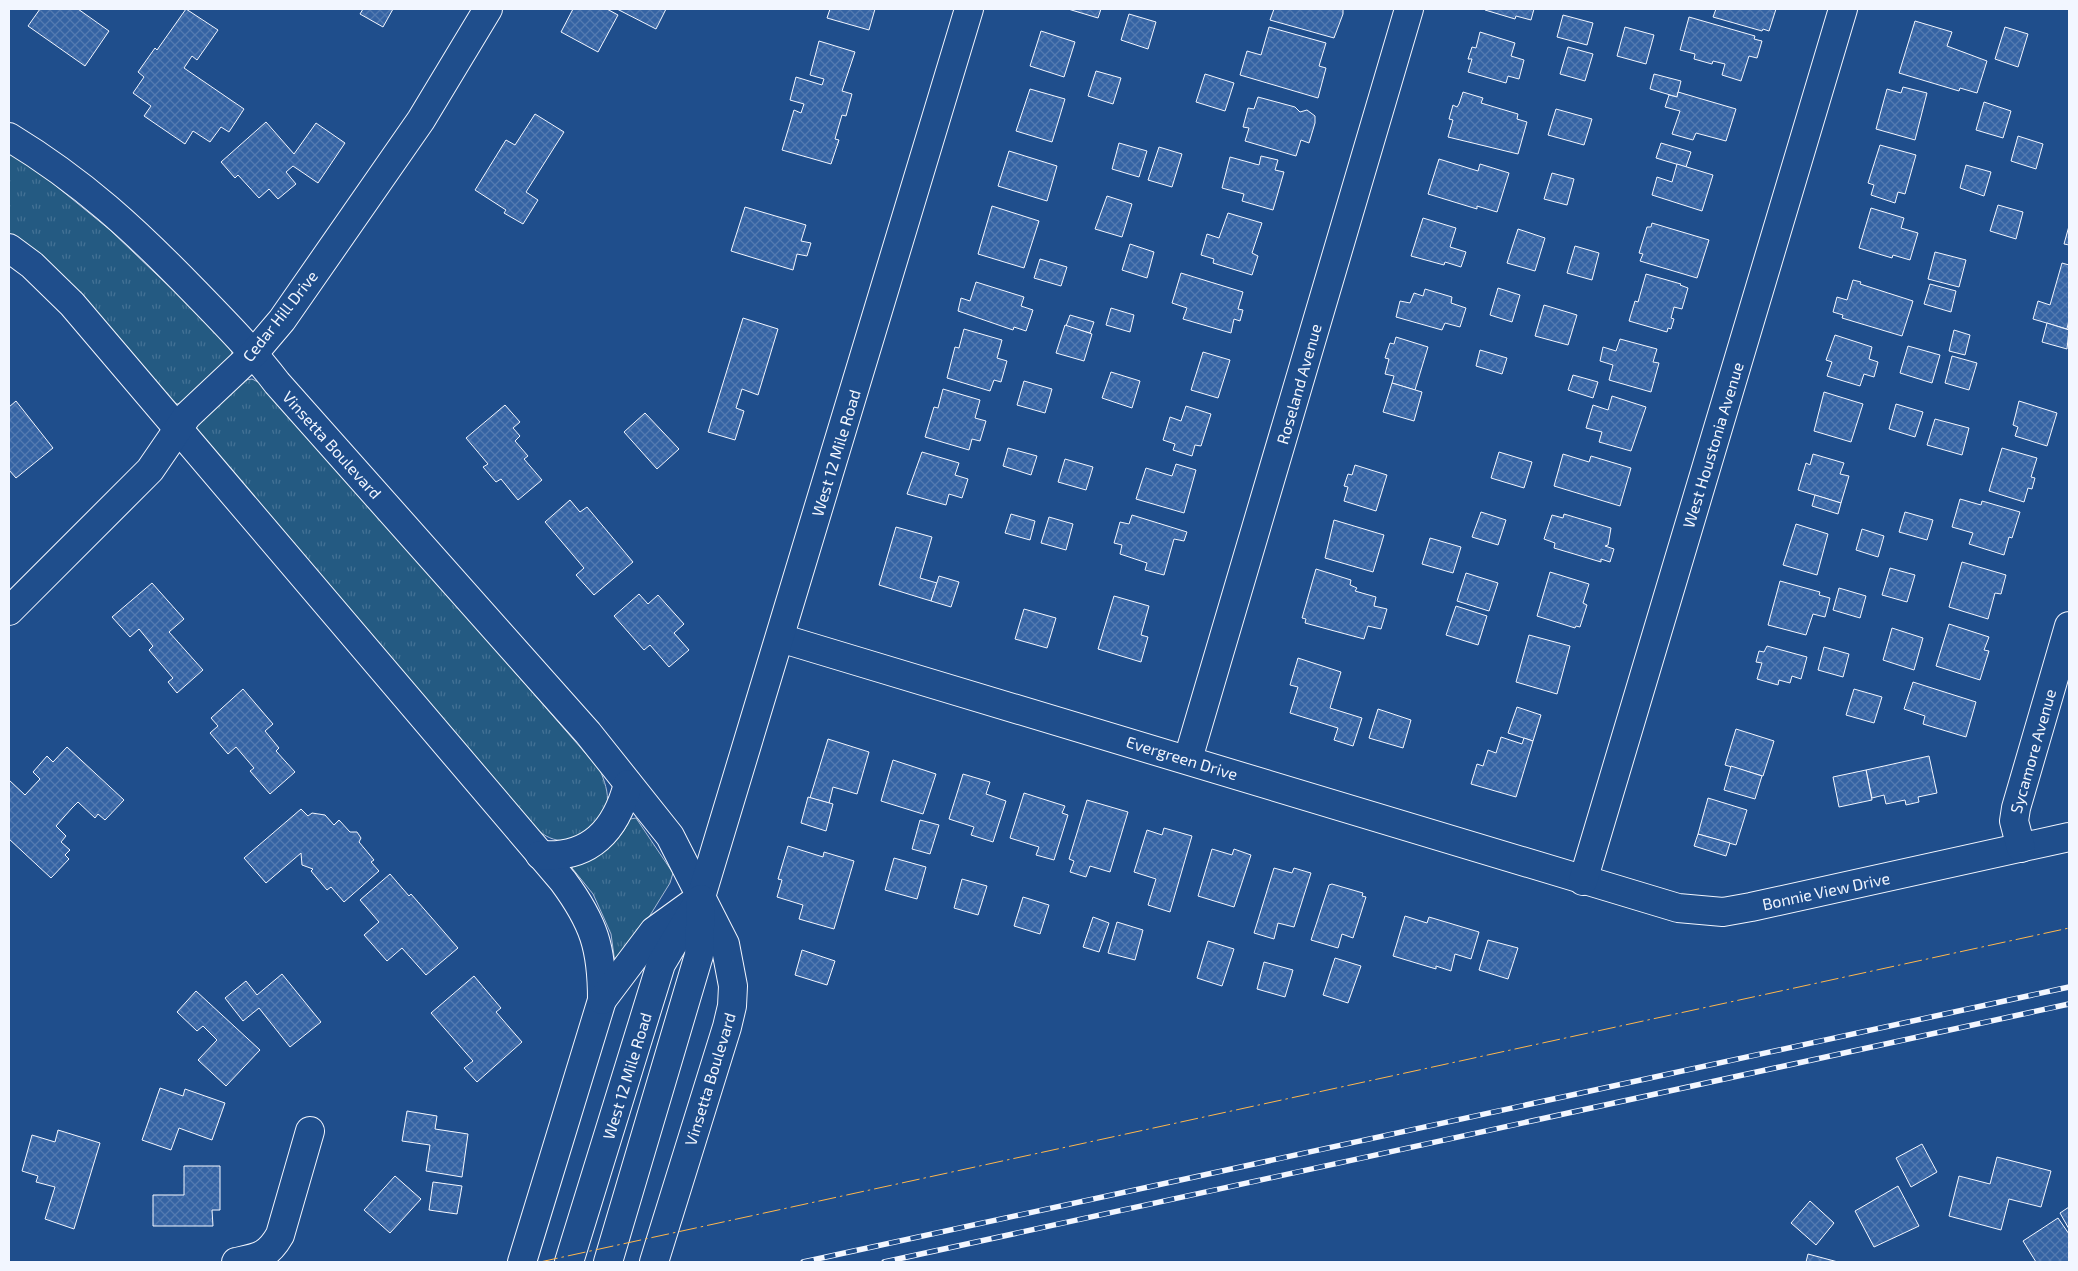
<svg xmlns="http://www.w3.org/2000/svg" width="2078" height="1271" viewBox="0 0 2078 1271" font-family="'Exo 2',sans-serif">
<style>
.grass{fill:url(#grass-tufts);stroke:#a8bbd7}
.building{fill:url(#building-cross-hatch);stroke:#f2f6ff}
.lines{fill:none;stroke-linecap:round;stroke-linejoin:round}
.minor-casing{stroke:#f2f6ff;stroke-width:30}
.major-casing{stroke:#f2f6ff;stroke-width:30}
.minor{stroke:#1f4e8c;stroke-width:28}
.major{stroke:#1f4e8c;stroke-width:28}
.rail-casing{stroke:#f2f6ff;stroke-width:5.5}
.rail{stroke:#1f4e8c;stroke-width:4;stroke-dasharray:11;stroke-linecap:butt}
.power{stroke:#ffb74d;stroke-width:1;stroke-dasharray:18 4 2.5 4;stroke-linecap:butt}
.labels{text-anchor:middle;stroke-width:4;stroke-linejoin:round;paint-order:stroke}
.street-label{font-size:16px;fill:#f2f6ff;stroke:#1f4e8c}
</style>
<defs>
<pattern id="grass-tufts" width="24" height="20" patternUnits="userSpaceOnUse" patternTransform="scale(1.25)"><rect width="24" height="20" fill="#245a82"/><path d="M3 7l-1-3M5 7V3M7 7l1-3M15 17l-1-3M17 17v-4M19 17l1-3" fill="none" stroke="#447295"/></pattern>
<pattern id="building-cross-hatch" width="8" height="8" patternUnits="userSpaceOnUse" patternTransform="scale(1.25)"><rect width="8" height="8" fill="#3563a3"/><path d="M0 0l8 8M0 8l8-8" fill="none" stroke="#537ab1"/></pattern>
</defs>
<rect width="100%" height="100%" fill="#1f4e8c"/>
<g class="grass">
<polygon points="9,152 28,163 110,230 222,337 232,352 229,364 186,401 177,404 167,399 9,235"/>
<path d="M252 379 266 386 600 770C604 780 609 793 607 804 605 814 599 820 592 826 569 846 552 845 531 824L200 438 194 426 240 381Z"/>
<path d="M636 818 673 873 670 883 620 964 615 963 611 934 599 907 593 894 572 868 573 865C600 856 618 845 630 819Z"/>
</g>
<g class="building">
<polygon points="40,9 78,9 109,31 85,66 28,26"/>
<polygon points="186,9 218,30 197,60 192,56 184,68 244,109 229,132 221,127 210,142 193,131 185,144 144,116 151,106 133,93 144,77 138,72 155,48 157,50"/>
<polygon points="363,9 393,9 383,27 360,14"/>
<polygon points="573,9 607,9 618,15 598,52 561,32"/>
<polygon points="617,9 666,9 656,29"/>
<polygon points="830,9 875,9 869,30 827,18"/>
<polygon points="1068,9 1101,9 1098,18"/>
<polygon points="1274,9 1343,9 1343,14 1334,38 1270,20"/>
<polygon points="1486,9 1534,9 1531,20 1516,16 1515,19 1485,10"/>
<polygon points="1716,9 1776,9 1769,31 1763,29 1762,31 1713,17"/>
<polygon points="1129,14 1156,22 1148,49 1121,40"/>
<polygon points="1563,15 1593,23 1587,45 1557,37"/>
<polygon points="1689,17 1755,36 1754,39 1762,41 1757,58 1749,56 1741,81 1722,75 1725,64 1713,61 1712,64 1694,59 1695,54 1680,50"/>
<polygon points="1915,21 1952,32 1947,46 1987,61 1977,93 1960,88 1959,91 1899,73"/>
<polygon points="1269,27 1326,43 1319,66 1326,68 1318,98 1240,75 1247,51 1261,55"/>
<polygon points="1625,27 1654,35 1646,64 1617,56"/>
<polygon points="2005,27 2028,34 2018,67 1995,59"/>
<polygon points="1041,31 1075,42 1064,77 1030,66"/>
<polygon points="1480,32 1515,43 1511,56 1524,60 1519,79 1508,76 1506,83 1468,72 1472,59 1468,59 1472,47 1476,48"/>
<polygon points="819,41 855,52 842,91 852,94 846,116 842,115 835,139 839,140 831,164 782,150 794,110 801,113 804,104 790,100 796,77 822,85 824,79 810,75"/>
<polygon points="1568,47 1593,54 1585,81 1560,74"/>
<polygon points="1096,71 1121,78 1113,104 1088,96"/>
<polygon points="1205,74 1234,83 1225,111 1196,102"/>
<polygon points="1654,74 1681,81 1677,97 1650,89"/>
<polygon points="1903,87 1927,93 1915,140 1876,129 1887,89 1901,93"/>
<polygon points="1030,89 1065,99 1052,142 1016,131"/>
<polygon points="1463,92 1483,98 1481,103 1518,114 1517,119 1527,122 1518,154 1448,137 1453,120 1449,119 1453,105 1457,107 1459,104"/>
<polygon points="1678,92 1736,109 1726,141 1696,133 1693,140 1672,134 1680,111 1665,107 1669,95 1677,97"/>
<polygon points="1258,97 1295,107 1300,112 1307,110 1315,116 1315,123 1309,143 1301,140 1296,156 1245,141 1249,128 1243,127 1248,108 1254,109"/>
<polygon points="1984,102 2011,111 2003,138 1976,130"/>
<polygon points="1556,109 1592,119 1584,145 1548,135"/>
<polygon points="535,114 564,132 526,192 538,200 523,224 504,213 506,210 475,190 506,140 515,145"/>
<polygon points="266,122 294,154 316,123 345,143 318,183 293,166 286,172 296,184 278,199 269,189 259,198 238,175 235,178 221,162"/>
<polygon points="2018,136 2043,144 2036,169 2011,161"/>
<polygon points="1119,143 1147,151 1139,177 1112,169"/>
<polygon points="1661,143 1691,152 1686,167 1656,158"/>
<polygon points="1880,145 1916,155 1905,194 1898,192 1895,203 1871,195 1874,185 1868,183"/>
<polygon points="1159,147 1182,154 1172,187 1148,180"/>
<polygon points="1009,151 1057,166 1047,201 998,186"/>
<polygon points="1261,156 1278,160 1275,170 1284,172 1273,210 1242,201 1244,194 1222,188 1230,157 1259,165"/>
<polygon points="1439,159 1478,171 1480,164 1509,173 1497,212 1477,206 1477,209 1428,194"/>
<polygon points="1677,164 1713,175 1702,211 1652,195 1657,177 1672,182"/>
<polygon points="1966,165 1991,172 1984,196 1960,188"/>
<polygon points="1552,173 1574,179 1567,205 1544,199"/>
<polygon points="1107,196 1132,204 1122,237 1095,229"/>
<polygon points="1998,205 2023,212 2016,239 1990,231"/>
<polygon points="992,206 1039,221 1024,268 978,254"/>
<polygon points="745,207 806,225 801,241 811,243 807,256 797,254 793,270 731,251"/>
<polygon points="1871,208 1904,218 1901,228 1918,233 1910,260 1893,255 1892,258 1859,248"/>
<polygon points="1228,213 1262,223 1252,253 1258,256 1252,275 1213,263 1214,259 1201,255 1207,234 1219,238"/>
<polygon points="1423,218 1456,228 1450,247 1466,252 1461,267 1445,262 1444,265 1411,256"/>
<polygon points="1652,223 1709,240 1697,278 1640,261 1643,254 1639,253 1647,227 1651,227"/>
<polygon points="2069,226 2069,245 2064,244"/>
<polygon points="1518,229 1545,238 1535,271 1507,263"/>
<polygon points="1130,244 1154,252 1147,278 1122,270"/>
<polygon points="1575,246 1599,253 1592,280 1567,273"/>
<polygon points="1935,252 1966,260 1959,287 1928,279"/>
<polygon points="1040,259 1067,267 1061,286 1034,278"/>
<polygon points="2062,263 2069,265 2069,320 2067,329 2033,319 2038,301 2050,305"/>
<polygon points="1181,273 1243,292 1238,309 1243,310 1240,321 1234,319 1231,333 1183,319 1187,308 1172,303"/>
<polygon points="1646,274 1681,284 1680,285 1688,288 1682,309 1674,307 1671,318 1674,319 1671,329 1668,328 1667,332 1629,321 1635,301 1638,302"/>
<polygon points="1853,280 1861,282 1860,284 1913,301 1902,336 1842,318 1843,315 1833,312 1837,297 1847,300"/>
<polygon points="976,282 1024,297 1021,306 1033,310 1026,331 1014,327 1013,330 958,311 961,298 970,301"/>
<polygon points="1930,284 1956,291 1951,312 1924,304"/>
<polygon points="1498,288 1520,295 1512,322 1490,315"/>
<polygon points="1425,289 1452,297 1451,303 1466,308 1460,327 1445,323 1442,330 1396,317 1400,301 1410,303 1414,293 1423,296"/>
<polygon points="1544,305 1577,315 1568,345 1535,336"/>
<polygon points="1111,308 1134,315 1130,332 1106,325"/>
<polygon points="1070,315 1094,322 1090,333 1066,326"/>
<polygon points="743,318 778,329 758,395 742,389 736,408 744,411 735,440 708,432"/>
<polygon points="2047,323 2069,330 2067,349 2042,342"/>
<polygon points="1065,325 1092,334 1084,361 1056,353"/>
<polygon points="964,329 1002,340 997,358 1007,361 1001,382 994,380 990,391 947,378 955,347 959,348"/>
<polygon points="1954,330 1970,335 1965,355 1949,351"/>
<polygon points="1835,335 1872,347 1869,359 1878,362 1874,377 1864,374 1860,386 1827,376 1832,362 1826,360"/>
<polygon points="1396,337 1428,347 1415,390 1392,383 1394,376 1385,374 1389,359 1385,358 1390,343 1394,344"/>
<polygon points="1620,339 1657,349 1653,362 1659,363 1651,392 1609,380 1613,365 1600,361 1603,347 1616,351"/>
<polygon points="1908,346 1940,355 1932,383 1900,373"/>
<polygon points="1480,350 1507,358 1502,374 1476,366"/>
<polygon points="1203,352 1230,360 1218,398 1191,390"/>
<polygon points="1952,356 1977,363 1969,390 1945,383"/>
<polygon points="1111,372 1140,381 1132,408 1102,398"/>
<polygon points="1573,375 1598,382 1593,398 1568,390"/>
<polygon points="1024,381 1052,389 1045,413 1017,405"/>
<polygon points="1392,383 1422,392 1414,421 1383,412"/>
<polygon points="943,389 980,400 975,418 986,421 980,441 972,439 969,450 925,437 934,407 938,408"/>
<polygon points="1824,392 1863,404 1851,442 1814,431"/>
<polygon points="1612,396 1646,407 1631,451 1599,442 1602,432 1586,428 1593,405 1608,410"/>
<polygon points="16,401 53,448 16,478 9,470 9,407"/>
<polygon points="2019,401 2057,413 2047,446 2015,436 2018,427 2013,425"/>
<polygon points="1896,404 1923,412 1915,437 1889,429"/>
<polygon points="505,405 520,422 513,428 520,436 515,441 528,456 524,459 542,480 518,500 501,479 496,482 483,467 488,464 466,438"/>
<polygon points="1186,406 1211,414 1201,446 1195,445 1192,456 1173,450 1175,444 1163,440 1170,417 1181,421"/>
<polygon points="645,413 679,449 657,469 624,432"/>
<polygon points="1935,419 1969,428 1962,455 1927,445"/>
<polygon points="1008,448 1037,456 1031,475 1003,466"/>
<polygon points="2002,448 2037,458 2031,477 2035,478 2032,489 2028,488 2024,502 1989,491"/>
<polygon points="922,452 959,463 955,475 968,479 962,498 949,494 946,505 907,494"/>
<polygon points="1499,452 1532,462 1524,488 1491,478"/>
<polygon points="1563,454 1589,462 1591,456 1631,468 1620,506 1554,486"/>
<polygon points="1813,454 1844,463 1840,474 1849,476 1841,503 1798,490 1806,463 1810,465"/>
<polygon points="1065,459 1093,467 1086,490 1058,482"/>
<polygon points="1176,464 1196,470 1184,513 1136,499 1146,468 1172,476"/>
<polygon points="1355,465 1387,475 1376,511 1344,501 1348,487 1344,486 1348,474 1352,475"/>
<polygon points="1815,495 1841,503 1838,514 1812,506"/>
<polygon points="1960,499 1981,505 1982,501 2020,512 2012,538 2009,537 2004,555 1969,544 1973,533 1952,527"/>
<polygon points="570,500 580,512 587,507 633,562 594,595 576,575 584,568 545,522"/>
<polygon points="1481,512 1506,520 1498,545 1472,537"/>
<polygon points="1905,512 1933,520 1927,540 1899,532"/>
<polygon points="1011,514 1035,521 1030,540 1005,533"/>
<polygon points="1564,514 1611,528 1608,545 1605,546 1614,549 1610,562 1601,559 1601,562 1554,548 1555,543 1544,539 1552,515 1563,518"/>
<polygon points="1132,515 1187,532 1184,541 1174,539 1164,575 1145,570 1147,563 1120,554 1122,545 1114,543 1120,522 1129,524"/>
<polygon points="1049,517 1073,524 1066,550 1041,543"/>
<polygon points="1334,520 1384,535 1373,572 1325,558"/>
<polygon points="1796,524 1828,534 1817,575 1783,565"/>
<polygon points="896,527 932,537 920,578 937,583 931,601 879,585"/>
<polygon points="1862,529 1884,536 1878,557 1856,550"/>
<polygon points="1430,538 1461,547 1453,573 1422,564"/>
<polygon points="1962,562 2006,575 2001,594 1995,593 1988,619 1949,607"/>
<polygon points="1890,568 1915,575 1907,602 1882,595"/>
<polygon points="1316,569 1351,580 1350,585 1357,588 1355,591 1376,597 1374,606 1387,609 1381,629 1368,626 1364,639 1305,623 1306,619 1302,618"/>
<polygon points="1550,572 1589,584 1583,603 1587,605 1580,627 1576,626 1575,628 1537,616"/>
<polygon points="1466,573 1498,583 1489,611 1457,601"/>
<polygon points="939,576 959,582 951,607 931,601"/>
<polygon points="1780,581 1820,592 1819,595 1830,598 1825,617 1813,614 1806,635 1768,625"/>
<polygon points="152,583 184,619 169,632 203,670 177,693 168,682 173,678 149,650 153,646 139,629 130,637 112,617"/>
<polygon points="1839,588 1866,596 1860,618 1833,610"/>
<polygon points="639,594 648,604 658,595 684,624 674,633 689,650 669,667 650,645 644,650 614,616"/>
<polygon points="1114,596 1149,606 1141,635 1148,637 1141,662 1098,649"/>
<polygon points="1456,606 1487,616 1478,645 1446,635"/>
<polygon points="1024,609 1056,618 1047,648 1015,639"/>
<polygon points="1949,624 1989,637 1984,650 1989,651 1980,680 1936,666"/>
<polygon points="1892,628 1923,638 1914,670 1883,660"/>
<polygon points="1529,635 1570,646 1557,694 1516,682"/>
<polygon points="1767,646 1807,657 1801,679 1792,676 1790,683 1779,680 1778,685 1757,679 1762,663 1756,662 1759,651 1764,652"/>
<polygon points="1824,647 1849,654 1843,677 1818,670"/>
<polygon points="1298,658 1341,672 1330,708 1362,718 1353,746 1334,740 1338,728 1290,713 1298,687 1290,685"/>
<polygon points="1913,682 1976,702 1966,737 1923,724 1925,716 1904,709"/>
<polygon points="243,689 273,724 265,731 279,748 276,751 295,772 270,794 250,771 254,768 236,747 228,754 210,733 218,726 211,718"/>
<polygon points="1854,689 1882,697 1874,723 1846,715"/>
<polygon points="1517,707 1541,715 1533,741 1508,733"/>
<polygon points="1378,709 1411,720 1403,748 1369,738"/>
<polygon points="1736,729 1774,741 1763,776 1725,765"/>
<polygon points="1501,737 1522,744 1524,738 1533,741 1516,797 1471,784 1477,764 1483,766 1488,750 1496,753"/>
<polygon points="828,739 869,752 857,794 833,787 829,803 810,798"/>
<polygon points="67,747 124,800 105,820 98,814 95,818 78,802 72,808 56,826 66,836 61,842 70,850 65,855 69,859 51,878 9,839 9,780 25,795 40,779 33,772 47,756 53,762"/>
<polygon points="1929,756 1937,793 1918,797 1919,802 1906,805 1905,800 1886,804 1884,795 1872,798 1866,770"/>
<polygon points="893,760 936,774 923,814 881,801"/>
<polygon points="1731,766 1762,776 1755,799 1724,790"/>
<polygon points="1866,770 1872,800 1839,807 1833,777"/>
<polygon points="963,774 990,782 986,794 1006,801 993,842 971,835 974,827 949,819"/>
<polygon points="1024,793 1065,806 1062,813 1068,815 1054,860 1036,855 1039,847 1010,838"/>
<polygon points="808,797 833,804 826,831 801,823"/>
<polygon points="1708,798 1747,810 1736,845 1698,834"/>
<polygon points="1087,800 1128,812 1110,872 1090,866 1086,877 1070,872 1074,861 1069,859"/>
<polygon points="301,809 308,816 312,813 325,815 334,825 339,820 350,832 357,832 361,838 359,842 374,860 371,862 379,871 344,902 331,887 327,890 311,871 313,869 302,865 301,853 266,883 244,858"/>
<polygon points="920,820 939,825 930,854 912,849"/>
<polygon points="1164,828 1192,836 1170,912 1148,905 1156,879 1134,872 1147,830 1162,835"/>
<polygon points="1698,834 1730,843 1726,856 1694,846"/>
<polygon points="788,846 823,857 824,852 854,861 834,929 799,919 803,905 777,897 782,880 778,879"/>
<polygon points="1212,849 1232,855 1234,849 1251,855 1234,907 1198,896"/>
<polygon points="894,858 926,867 917,899 885,890"/>
<polygon points="1274,868 1292,873 1294,868 1311,873 1294,927 1278,923 1274,939 1254,933"/>
<polygon points="390,874 409,896 411,894 458,948 426,975 402,948 387,961 364,935 379,922 360,900"/>
<polygon points="962,879 987,886 978,915 954,908"/>
<polygon points="1332,884 1363,893 1362,896 1366,897 1353,938 1342,934 1338,948 1311,940 1329,885"/>
<polygon points="1023,897 1049,905 1040,934 1014,926"/>
<polygon points="1405,916 1427,923 1429,917 1479,932 1471,959 1455,954 1451,971 1436,966 1436,969 1393,956"/>
<polygon points="1093,917 1109,923 1099,952 1083,947"/>
<polygon points="1117,922 1143,930 1135,960 1108,953"/>
<polygon points="1488,940 1518,948 1508,979 1479,970"/>
<polygon points="1208,941 1234,949 1222,986 1197,978"/>
<polygon points="802,950 835,961 827,985 795,975"/>
<polygon points="1335,958 1361,966 1348,1003 1323,995"/>
<polygon points="1264,962 1293,970 1285,997 1257,989"/>
<polygon points="282,974 321,1022 290,1047 259,1008 243,1021 225,998 246,981 257,995"/>
<polygon points="474,976 501,1008 496,1012 522,1042 477,1082 464,1068 473,1061 431,1013"/>
<polygon points="196,991 260,1050 226,1086 198,1060 217,1040 203,1026 197,1031 177,1012"/>
<polygon points="160,1088 183,1096 185,1089 225,1103 212,1140 179,1128 171,1150 142,1140"/>
<polygon points="407,1111 437,1116 435,1129 468,1134 462,1177 426,1171 430,1145 402,1141"/>
<polygon points="58,1130 100,1143 74,1229 45,1219 55,1187 36,1182 38,1176 22,1171 32,1135 55,1142"/>
<polygon points="1922,1144 1937,1172 1911,1187 1896,1158"/>
<polygon points="1997,1157 2051,1171 2041,1207 2009,1199 2001,1230 1949,1216 1959,1176 1990,1184"/>
<polygon points="184,1166 220,1166 220,1210 212,1210 213,1226 153,1226 153,1195 184,1195"/>
<polygon points="395,1176 421,1199 390,1233 364,1210"/>
<polygon points="433,1182 462,1186 457,1214 429,1210"/>
<polygon points="1898,1186 1919,1226 1874,1247 1855,1211"/>
<polygon points="1810,1201 1834,1223 1816,1245 1791,1223"/>
<polygon points="2069,1207 2069,1229 2060,1213"/>
<polygon points="2058,1218 2069,1234 2069,1262 2036,1262 2023,1241"/>
<polygon points="1808,1254 1838,1262 1806,1262"/>
</g>
<g class="lines">
<g class="minor-casing">
<g id="minor">
<path d="M9 137C83 182 135 230 195 292 224 322 252 350 277 383L588 733 670 836 725 944 733 986 732 1006 727 1027 654 1262"/>
<path d="M9 248 32 265 72 304 563 881C594 923 602 948 602 1000L522 1262"/>
<polyline points="9,611 150,470 187,416 254,353 282,320 421,120 488,9"/>
<polyline points="780,638 1678,908 1723,912 1751,907 2069,837"/>
<polyline points="1188,759 1409,9"/>
<polyline points="2021,848 2014,821 2016,808 2069,626"/>
<path d="M540 855C590 859 616 830 628 784"/>
<polyline points="1583,881 1843,9"/>
<polyline points="602,1000 654,931 701,897"/>
<path d="M236 1262C259 1257 268 1256 280 1235L310 1131"/>
</g>
</g>
<g class="major-casing">
<g id="major">
<polyline points="569,1262 661,964 701,897 969,9"/>
<polyline points="608,1262 699,955 701,899"/>
</g>
</g>
<use href="#minor" class="minor"/>
<use href="#major" class="major"/>
<g class="rail-casing">
<g id="rail">
<polyline points="803,1262 2069,987"/>
<polyline points="884,1262 2069,1004"/>
</g>
</g>
<use href="#rail" class="rail"/>
<polyline class="power" points="540,1262 2069,928"/>
</g>
<g class="labels">
<g class="street-label">
<text transform="translate(280 316) rotate(-52)" y="6">Cedar Hill Drive</text>
<text transform="translate(1299 384) rotate(-74)" y="6">Roseland Avenue</text>
<text transform="translate(332 445) rotate(48)" y="6">Vinsetta Boulevard</text>
<text transform="translate(1713 445) rotate(-73)" y="6">West Houstonia Avenue</text>
<text transform="translate(836 453) rotate(-73)" y="6">West 12 Mile Road</text>
<text transform="translate(2033 751) rotate(-74)" y="6">Sycamore Avenue</text>
<text transform="translate(1182 758) rotate(17)" y="6">Evergreen Drive</text>
<text transform="translate(1826 891) rotate(-12)" y="6">Bonnie View Drive</text>
<text transform="translate(627 1076) rotate(-73)" y="6">West 12 Mile Road</text>
<text transform="translate(710 1079) rotate(-73)" y="6">Vinsetta Boulevard</text>
</g>
</g>
<rect width="2078" height="1271" fill="none" stroke="#f2f6ff" stroke-width="20"/>
</svg>
